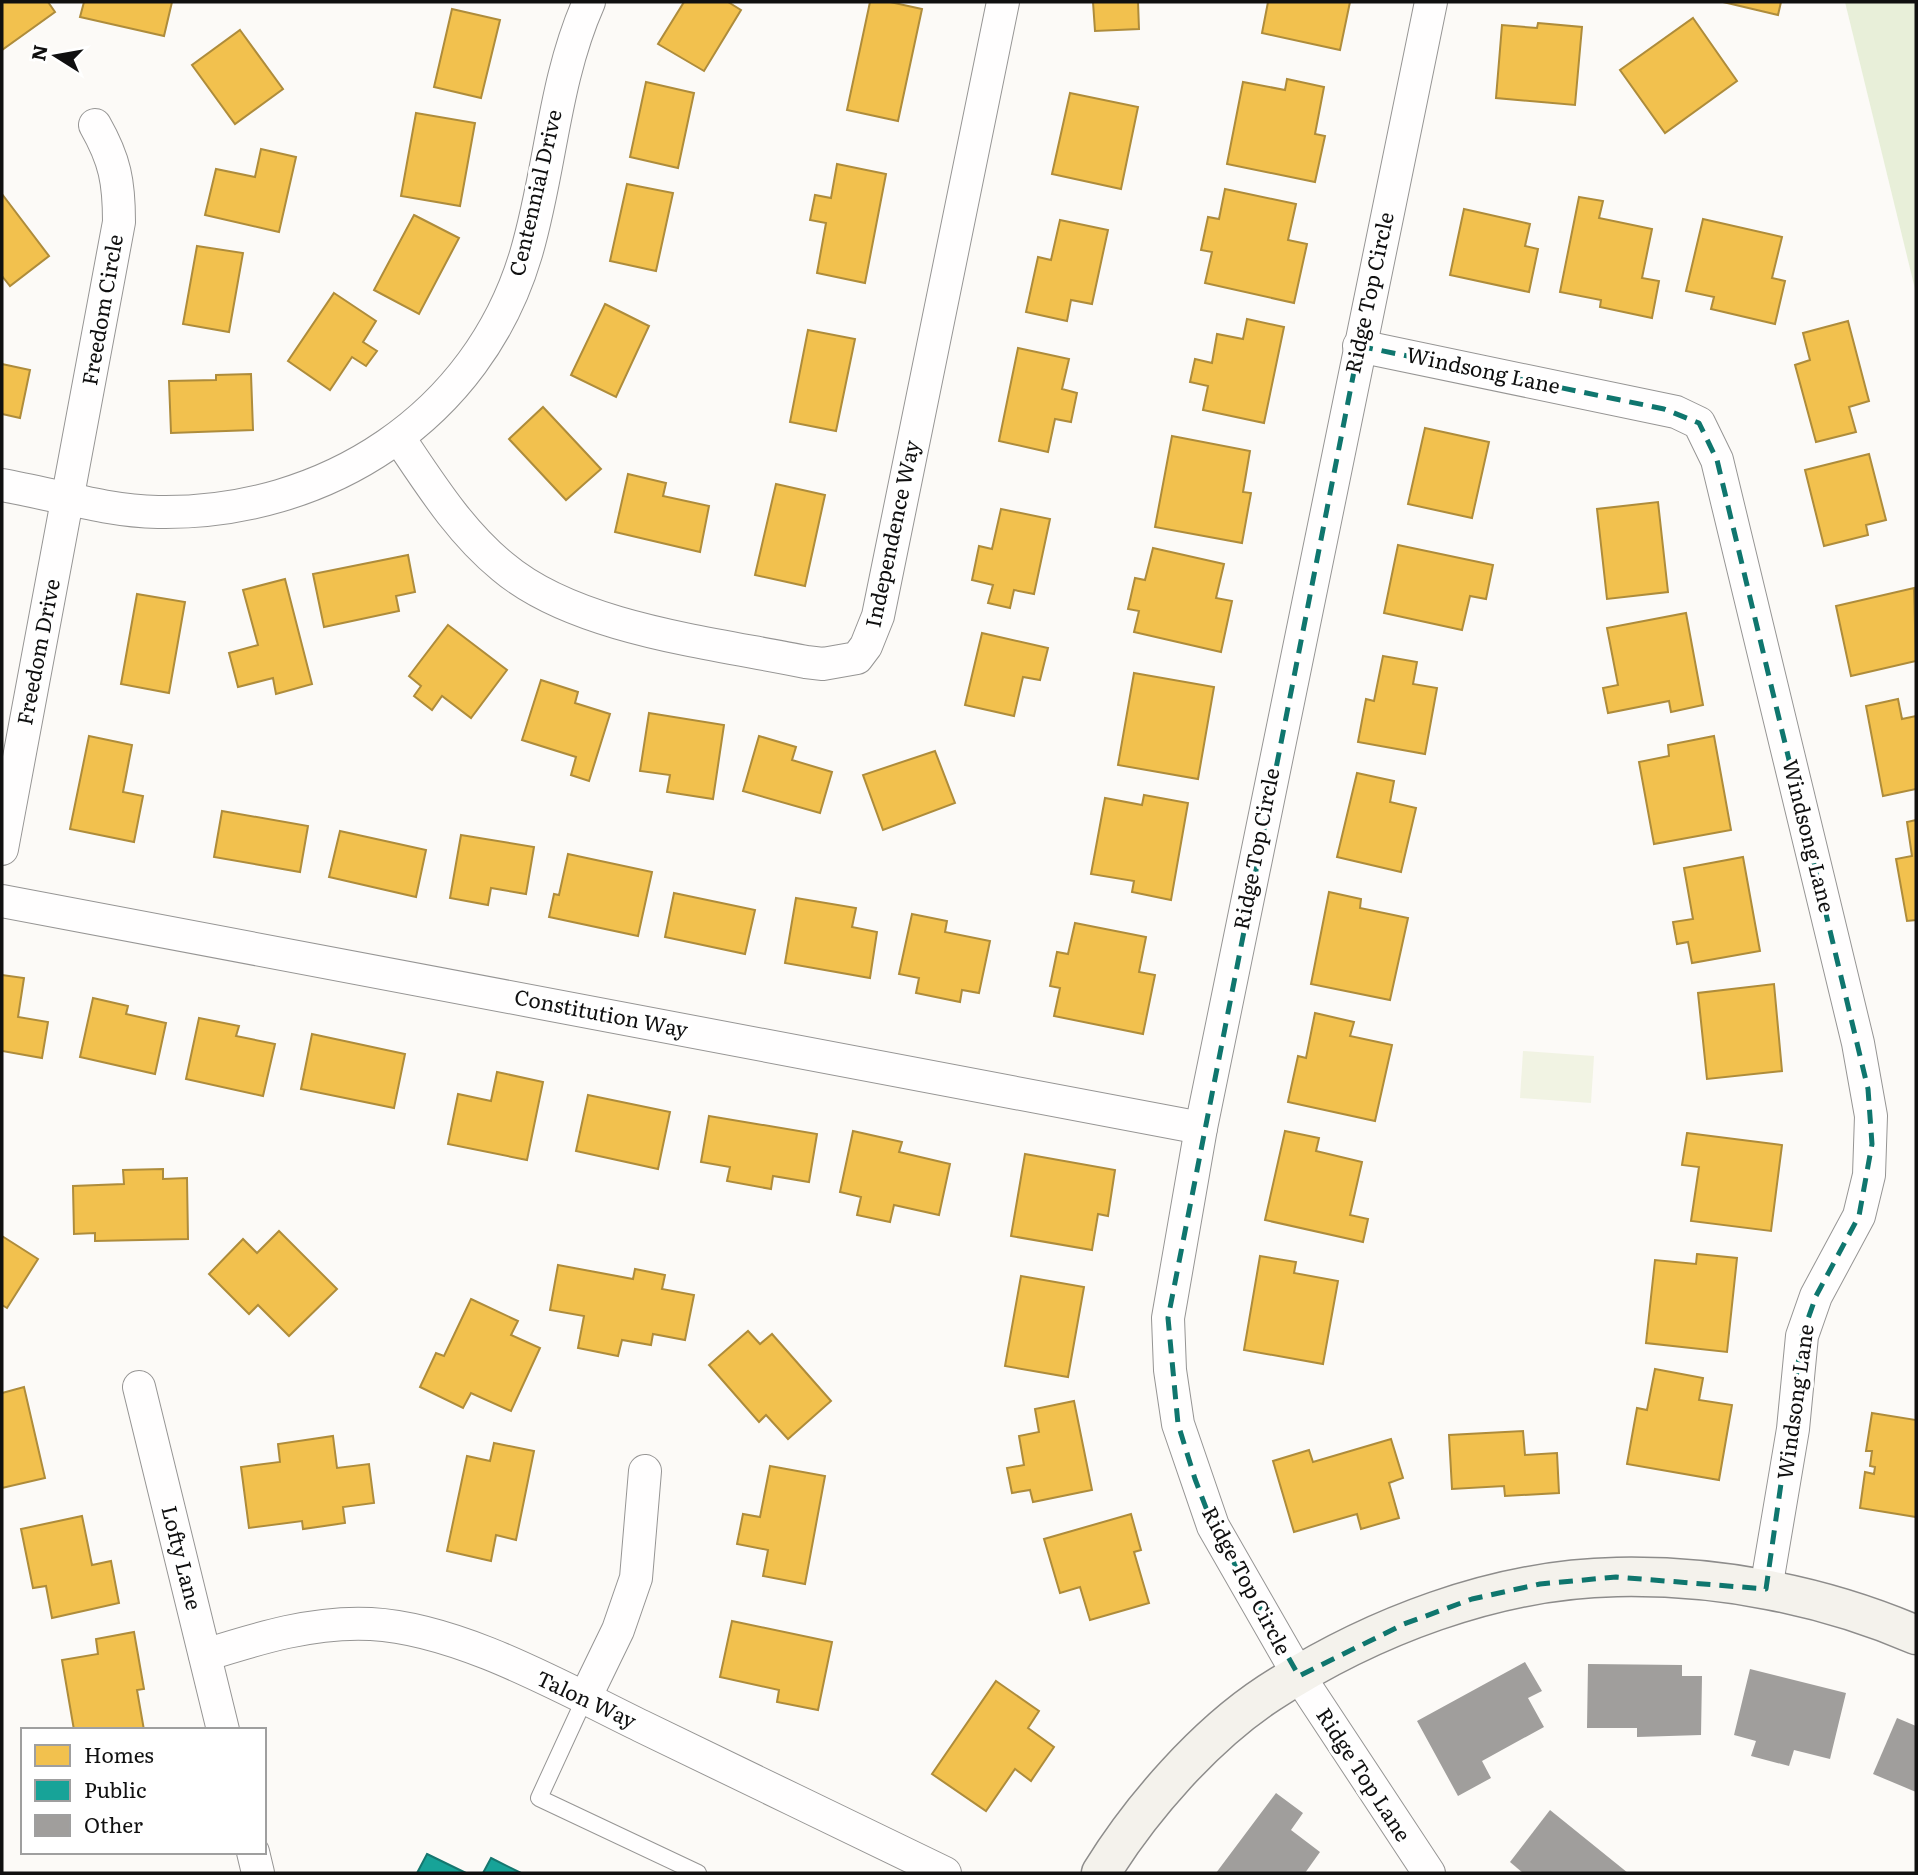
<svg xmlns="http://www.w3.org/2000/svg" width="1918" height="1875" viewBox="0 0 1918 1875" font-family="Literata,serif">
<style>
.green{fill:#e8efd9}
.pitch{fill:#f1f3e3}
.homes{fill:#f2c14e;stroke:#ae8c3b;stroke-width:2}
.public{fill:#17a398;stroke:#15776f;stroke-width:2}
.building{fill:#a09e9c}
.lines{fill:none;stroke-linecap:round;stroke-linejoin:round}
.lane-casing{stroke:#969594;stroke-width:18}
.street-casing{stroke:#969594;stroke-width:34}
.secondary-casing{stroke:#8d8c8b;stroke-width:41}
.lane{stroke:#fffefe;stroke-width:16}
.street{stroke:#fffefe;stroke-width:32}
.secondary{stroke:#f4f2ec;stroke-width:38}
.marked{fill:none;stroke:#0f766e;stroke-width:5;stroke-dasharray:14 9;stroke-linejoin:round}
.labels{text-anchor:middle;stroke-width:7;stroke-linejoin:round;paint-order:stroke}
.street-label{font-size:21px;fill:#101010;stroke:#fff}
</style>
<rect width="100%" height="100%" fill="#fcfaf7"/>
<polygon class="green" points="1845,2 1916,2 1916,293"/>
<polygon class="pitch" points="1523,1051 1594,1056 1591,1103 1520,1098"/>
<g class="homes">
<polygon points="2,2 48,2 55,12 2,50"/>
<polygon points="84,2 172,2 164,36 80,17"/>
<polygon points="684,2 728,2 741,10 704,71 658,44"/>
<polygon points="870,2 890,2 922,9 898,121 847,110"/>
<polygon points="1093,2 1138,2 1139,29 1095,31"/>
<polygon points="1268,2 1350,2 1340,50 1262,33"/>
<polygon points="1723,2 1781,2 1778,15"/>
<polygon points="452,9 500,20 481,98 434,87"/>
<polygon points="1693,18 1737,81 1665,133 1620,70"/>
<polygon points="1538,23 1582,27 1575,105 1496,98 1502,25 1537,28"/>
<polygon points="240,30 283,89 235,124 192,65"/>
<polygon points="1287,79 1324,87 1315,134 1325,136 1315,182 1227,164 1243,82 1285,90"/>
<polygon points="646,82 694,93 678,168 630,157"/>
<polygon points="1070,93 1138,107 1121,189 1052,174"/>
<polygon points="416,113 475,123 460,206 401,196"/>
<polygon points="261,149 296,157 279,232 205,215 216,169 255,177"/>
<polygon points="837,164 886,174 865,283 817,273 826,223 810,220 815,195 831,198"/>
<polygon points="627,184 673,193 656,271 610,261"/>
<polygon points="1225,189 1296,204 1288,240 1307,244 1294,303 1205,283 1212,252 1201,250 1208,217 1219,219"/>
<polygon points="2,194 49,256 10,286 2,276"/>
<polygon points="1579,197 1603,201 1599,218 1652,229 1642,278 1659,281 1652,318 1600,307 1601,300 1560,292"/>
<polygon points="1464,209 1530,224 1525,246 1538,249 1529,292 1450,275"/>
<polygon points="414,215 459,238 419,314 374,290"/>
<polygon points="1703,219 1782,237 1772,278 1785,281 1775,324 1711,309 1714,297 1686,291"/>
<polygon points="1060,220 1108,230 1092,304 1071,300 1067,321 1026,312 1038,257 1051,260"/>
<polygon points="197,246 243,253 229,332 183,324"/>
<polygon points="334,293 376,321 363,342 377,351 366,366 352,357 330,390 288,361"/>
<polygon points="605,304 649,326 616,397 571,375"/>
<polygon points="1247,319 1284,327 1264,423 1203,410 1208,386 1190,382 1195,359 1212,363 1217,334 1243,339"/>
<polygon points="1848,321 1869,401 1849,407 1856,432 1816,442 1795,365 1810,360 1803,333"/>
<polygon points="808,330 855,339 836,431 790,422"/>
<polygon points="1018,348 1069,359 1062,389 1077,393 1071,422 1055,419 1048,452 999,441"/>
<polygon points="2,364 30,370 20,418 2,414"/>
<polygon points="251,374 253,430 171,433 169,381 216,380 216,375"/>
<polygon points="543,407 601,469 566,500 509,439"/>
<polygon points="1425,428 1489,442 1472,518 1408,504"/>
<polygon points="1172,436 1250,451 1243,492 1251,493 1242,543 1155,527"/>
<polygon points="1869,454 1886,520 1866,525 1868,535 1824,546 1805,470"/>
<polygon points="628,474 666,483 663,496 709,506 700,552 615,532"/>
<polygon points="776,484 825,495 805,586 755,575"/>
<polygon points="1658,502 1668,592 1607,599 1597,509"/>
<polygon points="1001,509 1050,519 1034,594 1014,590 1010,608 988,603 993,585 972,580 979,546 992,549"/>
<polygon points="1398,545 1493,565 1486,599 1470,596 1462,630 1384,613"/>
<polygon points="1153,548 1224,564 1216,598 1232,601 1221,652 1134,632 1139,611 1128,609 1135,578 1145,580"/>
<polygon points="408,555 415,592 396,596 399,611 324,627 313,574"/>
<polygon points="285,579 312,684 276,694 273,678 238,687 229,653 258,645 243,590"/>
<polygon points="1914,588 1916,661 1851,676 1836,606"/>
<polygon points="137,594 185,602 169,693 121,684"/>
<polygon points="1686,613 1703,705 1671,712 1669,701 1608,713 1603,688 1618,685 1607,628"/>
<polygon points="448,625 507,670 471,718 442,696 432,710 414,696 421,686 409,676"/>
<polygon points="982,633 1048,648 1040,680 1023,677 1014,716 965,705"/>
<polygon points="1383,656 1417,662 1413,684 1437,688 1425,754 1358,742 1366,699 1374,701"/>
<polygon points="1134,673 1214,687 1198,779 1118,765"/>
<polygon points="541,680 578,692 575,703 610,714 589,781 571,775 576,757 522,740"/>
<polygon points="1898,699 1902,719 1916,716 1916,789 1883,796 1866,706"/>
<polygon points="649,713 724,725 713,799 667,792 670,775 640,771"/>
<polygon points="89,736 132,745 123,792 143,796 134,842 70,829"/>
<polygon points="759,736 796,747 792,760 832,772 820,813 743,791"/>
<polygon points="1714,736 1731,830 1654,844 1639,762 1669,756 1668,745"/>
<polygon points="935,751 955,803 883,830 863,775"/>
<polygon points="1357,773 1394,781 1390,802 1416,808 1401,872 1337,857"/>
<polygon points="1144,795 1188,803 1171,900 1132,892 1134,881 1091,874 1105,798 1142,805"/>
<polygon points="222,811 308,826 300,872 214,857"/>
<polygon points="1916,820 1916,920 1907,921 1896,859 1912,856 1907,822"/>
<polygon points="340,831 426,850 416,897 329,877"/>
<polygon points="461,835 534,847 526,894 491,888 488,905 450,898"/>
<polygon points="568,854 652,872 638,936 549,917 554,894 559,895"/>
<polygon points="1743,857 1760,951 1692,963 1688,942 1677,944 1673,922 1693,919 1684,868"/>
<polygon points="1329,892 1361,899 1360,908 1408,918 1390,1000 1311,984"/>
<polygon points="674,893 755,910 745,954 665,937"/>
<polygon points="796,898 856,908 852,927 877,932 870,978 785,963"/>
<polygon points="912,914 947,921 945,932 990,941 979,993 962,990 960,1002 916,993 919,978 899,974"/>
<polygon points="1075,923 1146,937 1139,972 1155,975 1143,1034 1054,1016 1060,988 1050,986 1057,952 1068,954"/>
<polygon points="2,975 24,978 18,1017 48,1022 42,1058 2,1051"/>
<polygon points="1774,984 1782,1071 1707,1079 1698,993"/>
<polygon points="93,998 128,1006 126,1014 166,1023 155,1074 80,1057"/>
<polygon points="1315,1013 1354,1022 1350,1036 1392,1045 1375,1121 1288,1102 1298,1056 1306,1058"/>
<polygon points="199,1018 239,1026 236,1036 275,1044 263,1096 186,1079"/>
<polygon points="312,1034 405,1054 394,1108 301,1089"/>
<polygon points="497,1072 543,1082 527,1160 448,1144 458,1094 491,1101"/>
<polygon points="588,1095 670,1112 658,1169 576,1151"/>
<polygon points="709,1116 817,1134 809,1182 773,1176 771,1189 727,1181 730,1167 701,1162"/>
<polygon points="853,1131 902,1142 899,1152 950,1164 939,1215 894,1205 890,1222 857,1215 861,1197 840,1192"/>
<polygon points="1285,1131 1319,1138 1316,1151 1362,1162 1350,1215 1368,1219 1363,1242 1265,1220"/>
<polygon points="1687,1133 1782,1145 1771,1231 1691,1221 1699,1167 1682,1165"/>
<polygon points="1025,1154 1115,1170 1108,1216 1098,1214 1092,1250 1011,1236"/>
<polygon points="163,1169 163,1179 187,1178 188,1239 95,1241 95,1233 74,1234 73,1186 124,1184 123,1170"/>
<polygon points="279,1231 337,1289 289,1336 258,1305 249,1314 209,1274 243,1239 257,1253"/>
<polygon points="2,1236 38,1259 7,1308 2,1305"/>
<polygon points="1697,1254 1737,1258 1727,1352 1646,1343 1655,1260 1696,1264"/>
<polygon points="1260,1256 1296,1262 1294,1273 1338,1281 1323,1364 1244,1350"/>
<polygon points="558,1265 633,1279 635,1269 665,1275 662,1289 694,1295 685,1340 653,1334 651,1345 622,1340 618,1356 578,1348 584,1316 550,1310"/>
<polygon points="1021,1276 1084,1287 1068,1377 1005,1366"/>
<polygon points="471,1299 518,1321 511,1335 540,1348 511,1411 471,1393 463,1408 420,1387 436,1353 444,1356"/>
<polygon points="748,1331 760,1344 772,1334 831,1401 788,1439 766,1415 759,1422 709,1365"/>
<polygon points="1655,1369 1703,1378 1699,1400 1732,1405 1719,1480 1627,1464 1637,1408 1647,1410"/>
<polygon points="24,1387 45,1478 2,1488 2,1393"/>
<polygon points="1074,1401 1092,1490 1033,1502 1030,1490 1012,1493 1007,1468 1024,1465 1019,1436 1039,1432 1035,1409"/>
<polygon points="1872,1413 1916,1420 1916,1517 1860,1508 1865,1472 1874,1474 1875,1467 1870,1466 1872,1451 1866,1451"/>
<polygon points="1523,1431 1525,1455 1557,1453 1559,1493 1505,1496 1504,1486 1452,1489 1449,1435"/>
<polygon points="333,1436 337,1468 369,1464 374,1503 343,1507 345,1523 303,1529 302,1521 249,1528 241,1467 280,1462 278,1444"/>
<polygon points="1391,1439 1403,1478 1389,1483 1399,1518 1361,1529 1357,1514 1294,1532 1273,1461 1309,1450 1313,1462"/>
<polygon points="494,1443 534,1451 516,1540 496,1535 491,1561 447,1551 467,1456 490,1461"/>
<polygon points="770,1466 825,1476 805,1584 763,1576 768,1550 737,1544 743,1514 760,1517"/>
<polygon points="1131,1514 1141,1550 1134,1552 1149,1603 1090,1620 1080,1587 1060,1593 1044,1539"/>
<polygon points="82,1516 92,1565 111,1561 119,1603 52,1618 46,1586 33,1588 21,1529"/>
<polygon points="732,1621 832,1642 818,1710 777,1702 779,1690 720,1677"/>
<polygon points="134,1632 144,1689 137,1690 144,1730 74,1730 62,1660 98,1654 96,1639"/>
<polygon points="996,1681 1039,1711 1028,1728 1054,1747 1031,1781 1015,1769 986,1811 932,1774"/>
</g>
<g class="public">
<polygon points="427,1854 466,1873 417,1873"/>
<polygon points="491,1858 521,1873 483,1873"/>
</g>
<g class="building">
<polygon points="1525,1662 1542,1691 1528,1698 1544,1727 1482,1761 1491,1778 1458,1796 1417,1721"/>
<polygon points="1588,1664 1682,1665 1682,1676 1702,1676 1701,1735 1637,1737 1637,1728 1587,1728"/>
<polygon points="1750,1669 1846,1693 1830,1759 1794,1750 1789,1766 1751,1756 1756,1741 1734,1735"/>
<polygon points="1897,1718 1916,1726 1916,1792 1873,1774"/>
<polygon points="1276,1793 1303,1813 1291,1830 1320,1852 1305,1873 1216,1873"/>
<polygon points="1550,1810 1628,1873 1523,1873 1510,1862"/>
</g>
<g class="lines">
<g class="lane-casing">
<polyline id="lane" points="585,1698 539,1798 698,1873"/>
</g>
<g class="street-casing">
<g id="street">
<polyline points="1359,346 1676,412 1699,423 1717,460 1858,1043 1871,1116 1869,1175 1859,1216 1816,1296 1802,1336 1793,1429 1766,1589"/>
<path d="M399 438C430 484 460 532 503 567 576 629 714 643 806 662L823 664 857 658 866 646 878 616 1003 2"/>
<path d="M2 485C53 494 106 511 158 512 326 515 478 416 526 254 551 170 553 83 589 2"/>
<path d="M2 849 119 222C119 182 115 160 95 125"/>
<polyline points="2,901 1201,1128"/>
<polyline points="139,1387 223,1730"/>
<path d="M205 1655C259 1638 314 1621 371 1624 460 1629 561 1687 641 1726 742 1775 844 1824 945 1873"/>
<polyline points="585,1698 618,1630 636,1578 645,1471"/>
<polyline points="253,1852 258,1873"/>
<polyline points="1429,1873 1299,1676 1213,1526 1178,1424 1170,1370 1168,1318 1201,1128 1431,2"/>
</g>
</g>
<g class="secondary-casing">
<path id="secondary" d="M1101 1873C1141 1808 1205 1735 1269 1693 1371 1627 1496 1579 1617 1577 1719 1575 1823 1595 1916 1635"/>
</g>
<use href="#lane" class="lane"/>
<use href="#street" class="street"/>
<use href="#secondary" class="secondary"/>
</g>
<path class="marked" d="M1359 346 1664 409 1699 423 1717 460 1868 1089 1872 1144 1859 1216 1816 1296 1802 1336 1766 1589 1616 1577 1540 1584 1472 1599 1404 1624 1299 1676 1213 1526 1195 1479 1178 1424 1168 1318Z"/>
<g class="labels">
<g class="street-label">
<text transform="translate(536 193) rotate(-77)" y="7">Centennial Drive</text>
<text transform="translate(1370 293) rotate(-78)" y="7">Ridge Top Circle</text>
<text transform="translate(103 310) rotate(-80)" y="7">Freedom Circle</text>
<text transform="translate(1483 371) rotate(12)" y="7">Windsong Lane</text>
<text transform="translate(893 534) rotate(-78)" y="7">Independence Way</text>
<text transform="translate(39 652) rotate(-79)" y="7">Freedom Drive</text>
<text transform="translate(1808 836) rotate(76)" y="7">Windsong Lane</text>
<text transform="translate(1257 849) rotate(-79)" y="7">Ridge Top Circle</text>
<text transform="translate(601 1014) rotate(11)" y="7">Constitution Way</text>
<text transform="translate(1796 1402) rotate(-82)" y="7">Windsong Lane</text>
<text transform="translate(181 1558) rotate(76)" y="7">Lofty Lane</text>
<text transform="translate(1246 1581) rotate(62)" y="7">Ridge Top Circle</text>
<text transform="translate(586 1700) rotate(25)" y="7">Talon Way</text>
<text transform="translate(1363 1775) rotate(57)" y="7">Ridge Top Lane</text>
</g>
</g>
<rect width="1918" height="1875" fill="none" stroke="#101010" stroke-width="7"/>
<rect x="21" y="1728" width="245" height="126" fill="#ffffff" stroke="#9f9f9f" stroke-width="2"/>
<rect x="35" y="1745" width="35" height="21" fill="#f2c14e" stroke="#9f9f9f" stroke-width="2"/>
<text x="84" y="1763" font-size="21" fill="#101010">Homes</text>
<rect x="35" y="1780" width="35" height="21" fill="#17a398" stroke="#9f9f9f" stroke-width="2"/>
<text x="84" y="1798" font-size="21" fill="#101010">Public</text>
<rect x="35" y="1815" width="35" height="21" fill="#a09e9c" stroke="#9f9f9f" stroke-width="2"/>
<text x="84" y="1833" font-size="21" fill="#101010">Other</text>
<g transform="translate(56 56) rotate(281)" stroke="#ffffff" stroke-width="5" paint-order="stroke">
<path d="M0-5L12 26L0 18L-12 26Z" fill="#101010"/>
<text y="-10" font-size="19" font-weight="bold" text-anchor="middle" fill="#101010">N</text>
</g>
</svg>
